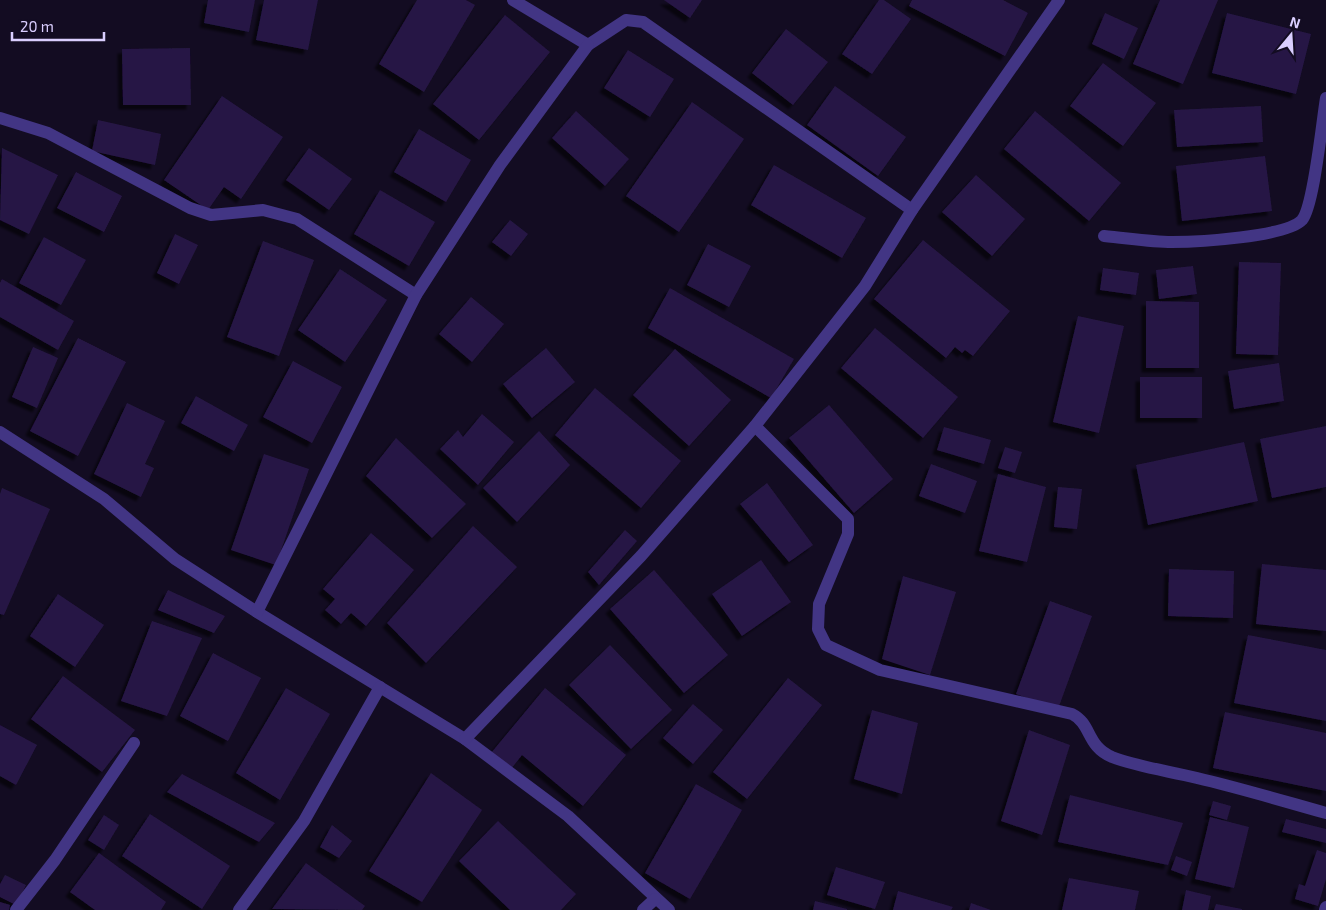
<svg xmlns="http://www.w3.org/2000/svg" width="1326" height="910" viewBox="0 0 1326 910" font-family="'Exo 2',sans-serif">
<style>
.building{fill:#261744;filter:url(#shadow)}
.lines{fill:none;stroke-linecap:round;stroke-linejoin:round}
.minor{stroke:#423584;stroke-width:12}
</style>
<defs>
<filter id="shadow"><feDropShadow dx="-4.5" dy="4.5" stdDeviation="1" flood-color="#0009"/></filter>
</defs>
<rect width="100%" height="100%" fill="#130c22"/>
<g class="building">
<polygon points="208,0 255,0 249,32 204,23"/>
<polygon points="264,0 318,0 308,50 256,40"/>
<polygon points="417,0 466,0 475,5 424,92 379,64"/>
<polygon points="664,0 702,0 690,18"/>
<polygon points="879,0 884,0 911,19 872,74 842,54"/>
<polygon points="912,0 1003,0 1028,13 1005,56 909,6"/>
<polygon points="1160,0 1218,0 1183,84 1133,64"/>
<polygon points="1105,13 1138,28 1124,59 1092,44"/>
<polygon points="1227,13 1311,34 1296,94 1212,73"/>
<polygon points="505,15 550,52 479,140 433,104"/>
<polygon points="786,29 828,62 793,105 752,73"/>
<polygon points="190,48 191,105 123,105 122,49"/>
<polygon points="628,50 674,79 650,117 604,88"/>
<polygon points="1103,63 1156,103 1123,146 1070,106"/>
<polygon points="835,86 906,137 878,176 807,125"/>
<polygon points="222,96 283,137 241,199 224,187 208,210 164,180"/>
<polygon points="692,102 744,139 679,232 626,196"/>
<polygon points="1261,106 1263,142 1177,147 1174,110"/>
<polygon points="576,111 629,159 605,186 552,138"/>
<polygon points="1035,111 1121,183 1089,221 1004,149"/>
<polygon points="98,120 161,134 155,165 92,151"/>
<polygon points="419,129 471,160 446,202 394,172"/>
<polygon points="2,148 58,175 29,234 0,220"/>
<polygon points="309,148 352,179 329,210 286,180"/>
<polygon points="1265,156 1272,211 1182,221 1176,166"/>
<polygon points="774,165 866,218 842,258 751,205"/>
<polygon points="76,172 122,196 104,232 57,208"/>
<polygon points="976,175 1025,219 992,256 942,212"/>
<polygon points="380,190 435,222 409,266 354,234"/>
<polygon points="510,220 528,234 511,256 492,242"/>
<polygon points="175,234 198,245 179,284 157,273"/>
<polygon points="44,237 86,260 61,305 19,283"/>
<polygon points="923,240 1010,311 973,356 965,350 962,353 955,347 946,358 874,299"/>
<polygon points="263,241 314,260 279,356 227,337"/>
<polygon points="708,244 751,266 729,307 687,285"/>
<polygon points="1239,262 1281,263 1278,355 1236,354"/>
<polygon points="1193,266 1197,294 1159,299 1156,270"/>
<polygon points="1103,268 1139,273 1136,295 1100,290"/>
<polygon points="340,269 387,300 345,362 298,330"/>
<polygon points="2,279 74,321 58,350 0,317 0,283"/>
<polygon points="670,288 794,359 771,398 648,328"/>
<polygon points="471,297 504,324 472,362 439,334"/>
<polygon points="1146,301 1199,302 1199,368 1146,368"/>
<polygon points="1078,316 1124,326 1099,433 1053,422"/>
<polygon points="875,328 958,397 923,438 841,368"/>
<polygon points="78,338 126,362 78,456 30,431"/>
<polygon points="33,347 58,358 37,408 12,397"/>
<polygon points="546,348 575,382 532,418 503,384"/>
<polygon points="675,349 731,400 689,446 633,395"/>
<polygon points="293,361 342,387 312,443 263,417"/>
<polygon points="1279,363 1284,401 1234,409 1228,371"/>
<rect x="1140" y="377" width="62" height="41"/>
<polygon points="595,388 681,461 641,508 555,435"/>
<polygon points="196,396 248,425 234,451 181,423"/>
<polygon points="127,403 165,421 145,464 154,468 141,497 94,474"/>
<polygon points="829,405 893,479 854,513 789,438"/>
<polygon points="482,414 514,442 478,485 440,449 458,430 463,437"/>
<polygon points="1326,426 1326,487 1272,498 1260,439"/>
<polygon points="944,427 991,440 984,464 937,450"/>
<polygon points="539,431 570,465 517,522 483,488"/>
<polygon points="396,438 466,504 432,538 366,476"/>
<polygon points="1244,442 1258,501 1148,525 1136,465"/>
<polygon points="1005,447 1022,452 1015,473 998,468"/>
<polygon points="264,454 309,469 276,565 231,550"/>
<polygon points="931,464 977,481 965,513 919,496"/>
<polygon points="998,474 1046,487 1027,562 979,551"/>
<polygon points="767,483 813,545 789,562 740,504"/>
<polygon points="1058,487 1082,489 1077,529 1054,527"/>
<polygon points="2,488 50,509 4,615 0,614 0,494"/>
<polygon points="473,526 517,567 426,663 387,623"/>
<polygon points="625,530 637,541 599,585 588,572"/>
<polygon points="371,533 414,570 366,626 351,613 341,624 325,610 335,599 323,589"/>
<polygon points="761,560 791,602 742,636 712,594"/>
<polygon points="1262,564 1326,570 1326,631 1256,624"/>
<polygon points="1169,569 1234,571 1233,618 1168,616"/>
<polygon points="654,570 728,655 684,693 610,609"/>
<polygon points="903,576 956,592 930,675 882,659"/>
<polygon points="168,590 225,616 214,633 158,610"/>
<polygon points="58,594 104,625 75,667 30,636"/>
<polygon points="1050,601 1092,616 1058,709 1016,694"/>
<polygon points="152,621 202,638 167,716 121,701"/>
<polygon points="1248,635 1326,650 1326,721 1234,703"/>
<polygon points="610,645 672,710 631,749 569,685"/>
<polygon points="213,653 261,678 228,741 180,716"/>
<polygon points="63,676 135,730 102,772 31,719"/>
<polygon points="788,678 822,705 747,799 713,772"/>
<polygon points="286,688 330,714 280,800 236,773"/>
<polygon points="545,688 626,755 583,806 522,755 511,769 491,753"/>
<polygon points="693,704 723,730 693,764 663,738"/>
<polygon points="872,710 918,723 902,794 854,779"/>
<polygon points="1225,712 1326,733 1326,791 1213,768"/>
<polygon points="0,725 37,745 16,785 0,776"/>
<polygon points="1029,730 1070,745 1042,835 1001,821"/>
<polygon points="431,773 482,810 422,902 369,871"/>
<polygon points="182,774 275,823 259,842 167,792"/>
<polygon points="696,784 742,810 690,899 645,873"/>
<polygon points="1070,795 1183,823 1168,865 1058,842"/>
<polygon points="1213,801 1231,806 1227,820 1209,815"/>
<polygon points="150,814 230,866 202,909 122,856"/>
<polygon points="104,815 119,825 104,850 88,840"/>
<polygon points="1210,817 1249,827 1234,888 1195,879"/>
<polygon points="1286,819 1326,829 1326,843 1282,832"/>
<polygon points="498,821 576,894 561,910 510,910 459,861"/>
<polygon points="332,825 352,841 339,858 320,847"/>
<polygon points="1317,850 1326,853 1326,879 1318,906 1295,899 1299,884 1305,886"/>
<polygon points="99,853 166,902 161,910 95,910 70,892"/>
<polygon points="1176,856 1192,862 1187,876 1171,870"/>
<polygon points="306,863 365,906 362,910 272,909"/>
<polygon points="836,867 885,882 875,909 827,895"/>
<polygon points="5,875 26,885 16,905 0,897 0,884"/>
<polygon points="1069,878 1139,891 1135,910 1062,910"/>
<polygon points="1186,890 1211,896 1208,910 1182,910"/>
<polygon points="898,891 953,907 951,910 893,910"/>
<polygon points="815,901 847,909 847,910 813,910"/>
<polygon points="0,902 10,905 9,910 0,910"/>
<polygon points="971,903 991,910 969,910"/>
<polygon points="1216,904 1242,909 1242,910 1214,910"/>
</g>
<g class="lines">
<g class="minor">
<polyline points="513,0 588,45 626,20 643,22 912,210"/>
<polyline points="0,118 48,133 190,208 211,215 263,210 297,219 416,295"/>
<path d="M1104 236C1127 238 1150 242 1172 242 1197 242 1286 237 1302 220 1314 206 1322 121 1326 98"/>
<path d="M755 426 848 519V534L819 604 818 629 826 645 880 670 1072 714C1092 724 1086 746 1112 757 1138 767 1169 771 1197 778 1240 788 1283 801 1326 813"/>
<polyline points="0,432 104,499 175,559 257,612 465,739 568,816 669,910"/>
<polyline points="257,612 416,295 500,165 588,45"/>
<polyline points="465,739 641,556 755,426 865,286 912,210 1059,0"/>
<polyline points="16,910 55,860 134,743"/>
<polyline points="239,910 304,821 380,687"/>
<polyline points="643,910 655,899"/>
<polyline points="1325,910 1326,907"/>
</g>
</g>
<g transform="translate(1291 35) rotate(18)" stroke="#130c22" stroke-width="4" paint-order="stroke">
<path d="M0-4L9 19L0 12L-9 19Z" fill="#daceff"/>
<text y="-8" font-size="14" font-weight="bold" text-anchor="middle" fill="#daceff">N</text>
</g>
<path d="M12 32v8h92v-8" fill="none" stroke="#daceff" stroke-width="2.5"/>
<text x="20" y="32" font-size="15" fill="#daceff" stroke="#130c22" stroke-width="4" paint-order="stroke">20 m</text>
</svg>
